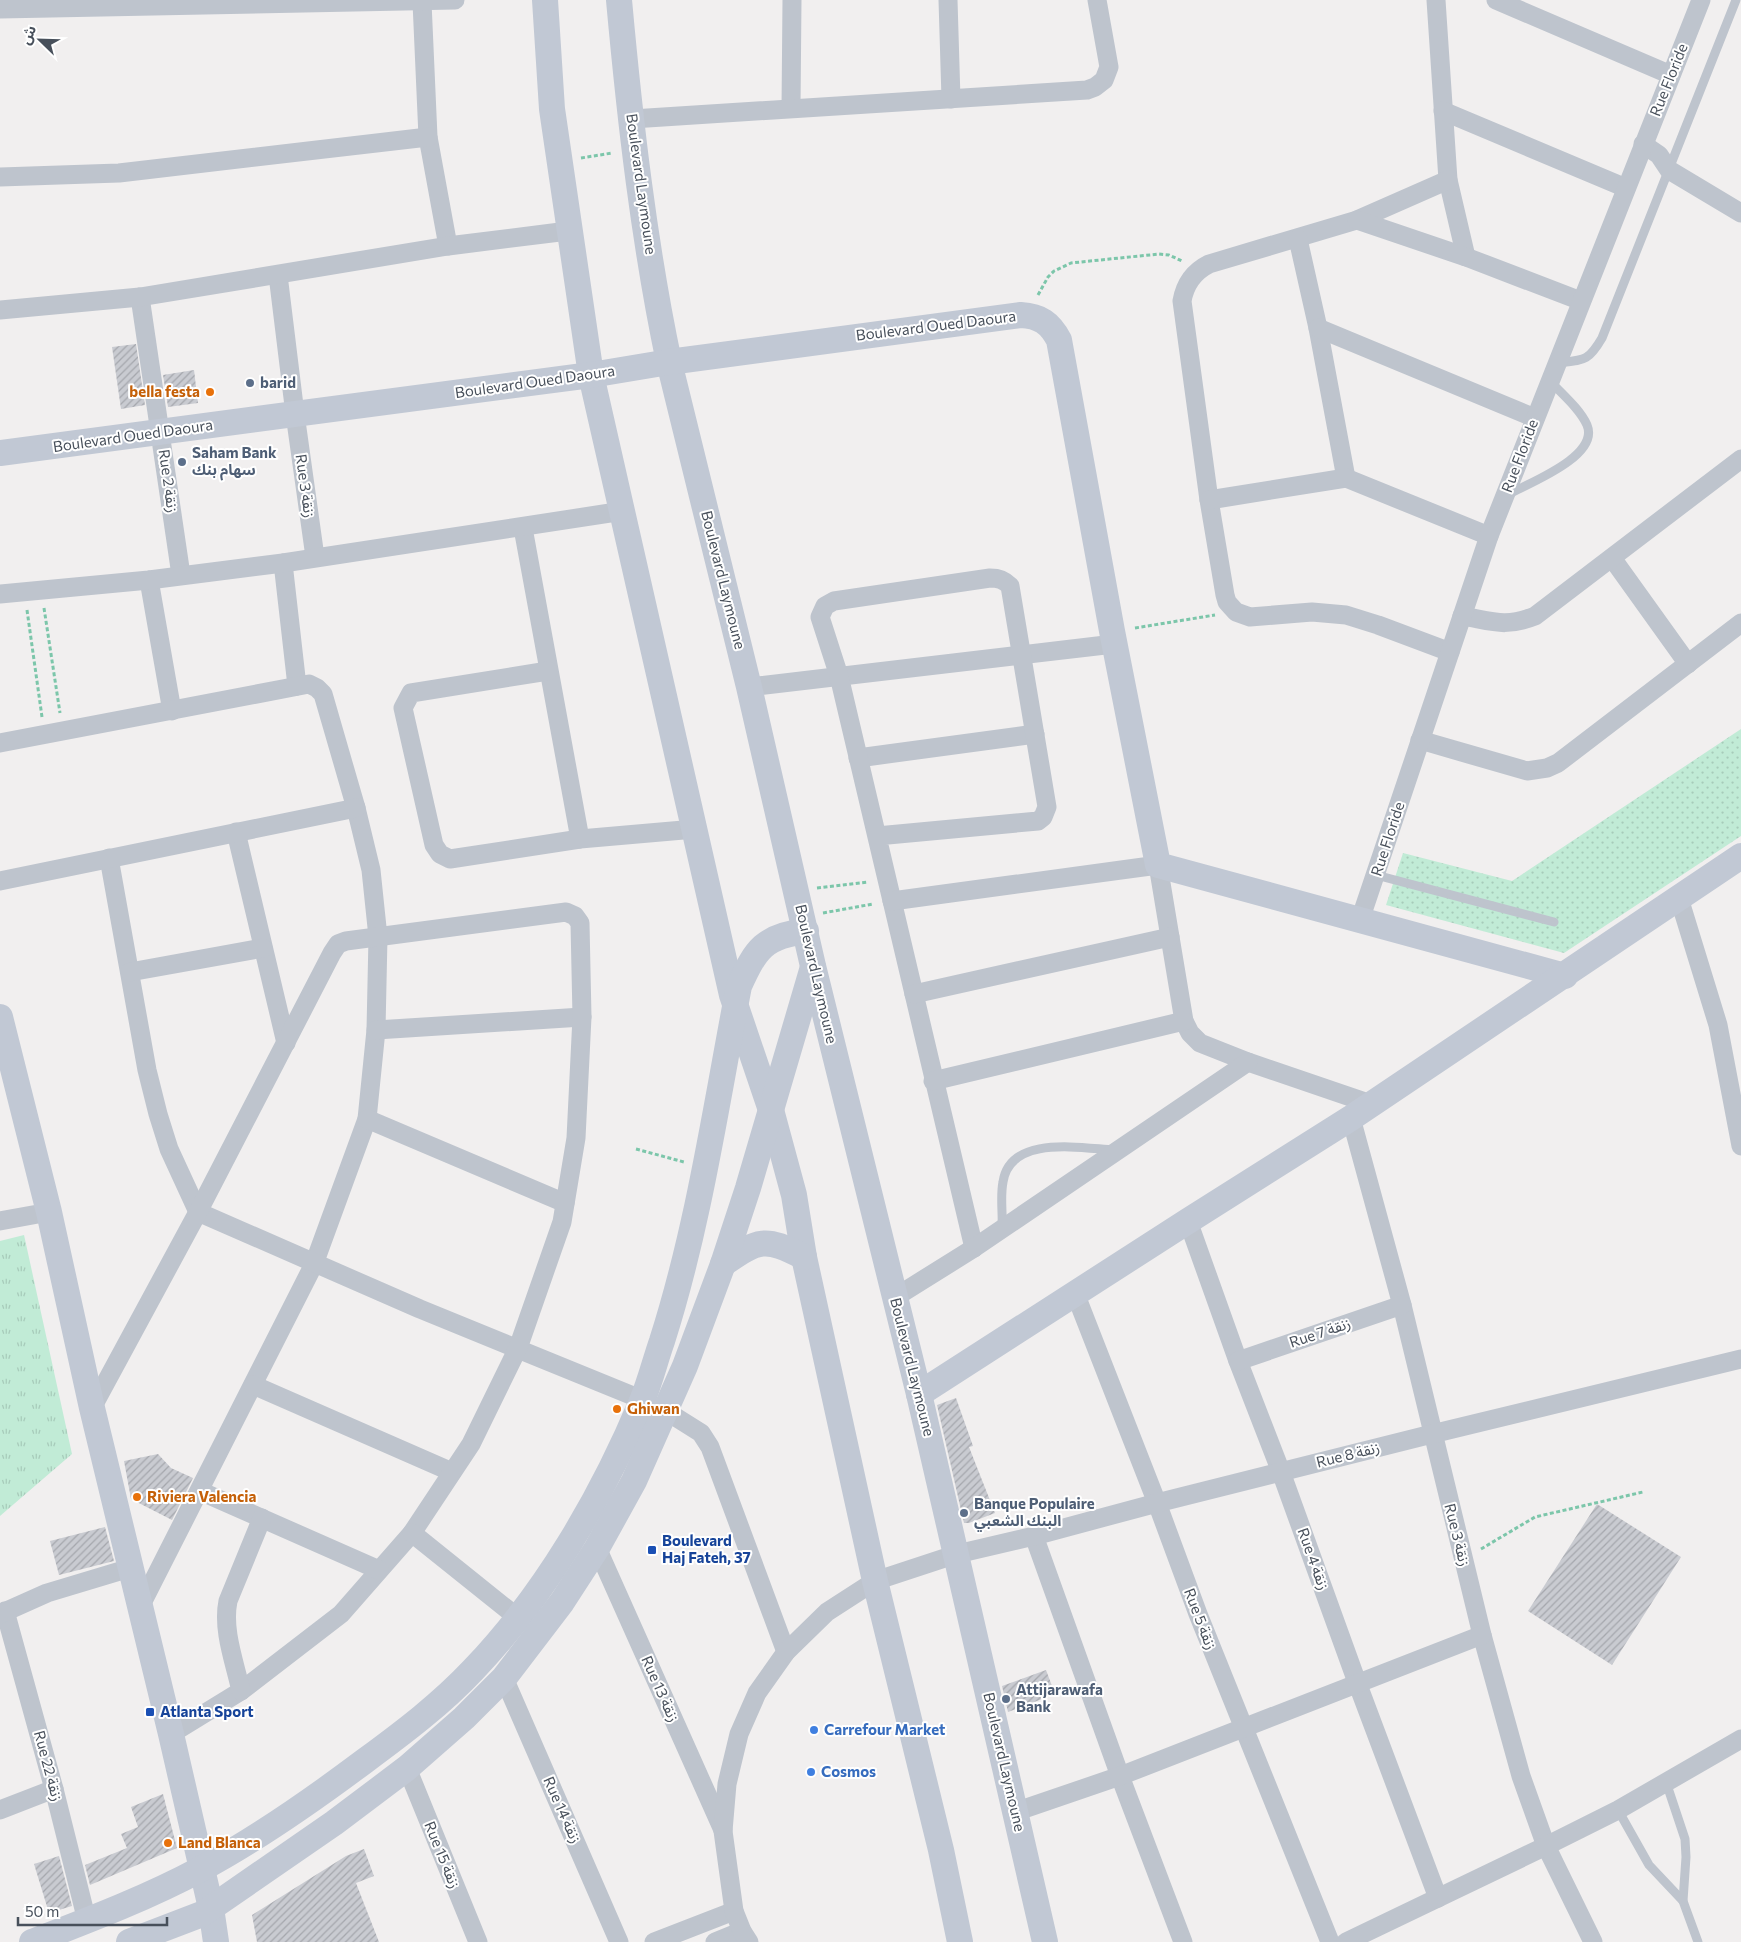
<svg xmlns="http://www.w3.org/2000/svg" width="1741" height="1942" viewBox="0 0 1741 1942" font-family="Commissioner,'Noto Sans Arabic',sans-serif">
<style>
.grass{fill:url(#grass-tufts)}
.garden{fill:url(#garden-dots)}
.building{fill:url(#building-hatch)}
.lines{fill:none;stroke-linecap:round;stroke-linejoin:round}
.path{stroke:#7cc6aa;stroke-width:3;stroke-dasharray:4 2.5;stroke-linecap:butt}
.lane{stroke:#bec4cd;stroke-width:9}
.street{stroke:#bec4cd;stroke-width:19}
.secondary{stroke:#c1c8d4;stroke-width:26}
.service-dot{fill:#5c6f8a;stroke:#fff;stroke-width:2}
.food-dot{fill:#e8710a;stroke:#fff;stroke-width:2}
.transit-dot{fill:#1a4fb4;stroke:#fff;stroke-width:2}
.shop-dot{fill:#3f7fe0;stroke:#fff;stroke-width:2}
.labels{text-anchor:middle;stroke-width:4;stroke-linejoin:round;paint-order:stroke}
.street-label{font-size:15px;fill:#48505b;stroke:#fff}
.service-label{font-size:15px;font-weight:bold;fill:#4e5e75;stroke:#fff;text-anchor:start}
.food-label{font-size:15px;font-weight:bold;fill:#c56008;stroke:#fff;text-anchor:start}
.transit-label{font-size:15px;font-weight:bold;fill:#164399;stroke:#fff;text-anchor:start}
.shop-label{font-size:15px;font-weight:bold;fill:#366cbe;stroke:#fff;text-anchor:start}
</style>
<defs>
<pattern id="grass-tufts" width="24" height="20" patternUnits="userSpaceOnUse" patternTransform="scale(1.25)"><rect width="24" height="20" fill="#c1ebd6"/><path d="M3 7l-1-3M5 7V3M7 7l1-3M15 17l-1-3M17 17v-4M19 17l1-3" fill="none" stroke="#a7cbba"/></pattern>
<pattern id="garden-dots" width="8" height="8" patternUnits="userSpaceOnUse" patternTransform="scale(1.25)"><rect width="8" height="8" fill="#c1ebd6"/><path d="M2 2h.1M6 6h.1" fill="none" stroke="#a7cbba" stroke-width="1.8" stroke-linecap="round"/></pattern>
<pattern id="building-hatch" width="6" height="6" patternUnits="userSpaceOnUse" patternTransform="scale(1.25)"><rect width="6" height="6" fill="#c9cbd1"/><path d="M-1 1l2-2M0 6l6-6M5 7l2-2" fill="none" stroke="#a5a7ad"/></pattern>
</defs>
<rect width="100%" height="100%" fill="#f1efef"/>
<polygon class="grass" points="24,1235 72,1454 0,1516 0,1241"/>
<polygon class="garden" points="1741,729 1741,836 1564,953 1386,905 1403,853 1512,881"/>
<g class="building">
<polygon points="136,344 145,405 121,409 112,347"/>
<polygon points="194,370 198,403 168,407 163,375"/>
<polygon points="956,1398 973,1446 969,1447 995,1513 969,1523 964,1523 937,1405"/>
<polygon points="158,1454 171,1468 193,1478 172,1520 131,1499 124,1461"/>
<polygon points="1597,1504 1681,1557 1612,1665 1528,1611"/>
<polygon points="105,1527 114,1561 59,1575 50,1541"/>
<polygon points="1046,1670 1055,1694 1008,1712 1002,1686"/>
<polygon points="163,1794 177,1848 90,1885 85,1865 127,1848 121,1834 138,1827 131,1807"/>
<polygon points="364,1849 374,1876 356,1883 379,1942 257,1942 252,1915 346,1856"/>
<polygon points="59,1856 72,1906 49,1913 34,1864"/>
</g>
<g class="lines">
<g class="path">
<polyline points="581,158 612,153"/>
<polyline points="1038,295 1048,277 1054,271 1071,263 1159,254 1169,255 1182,261"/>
<polyline points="44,608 60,713"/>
<polyline points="27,610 42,717"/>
<polyline points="1135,628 1215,615"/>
<polyline points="817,888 868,882"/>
<polyline points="823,913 873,904"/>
<polyline points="636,1149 684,1162"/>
<polyline points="1481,1549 1535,1517 1643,1492"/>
</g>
<g class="lane">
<path d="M1557 363C1584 360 1588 362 1602 338L1736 0"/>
<path d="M1509 494C1529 483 1600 456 1587 425 1580 409 1562 394 1550 381"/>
<polyline points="1376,875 1554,922"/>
<path d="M1002 1228C1003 1213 1000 1197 1003 1182 1010 1135 1079 1148 1114 1150"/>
<polyline points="1666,1782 1685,1839 1686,1857 1683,1901 1698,1942"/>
<polyline points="1618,1810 1649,1865 1683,1901"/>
</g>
<g class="street">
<polyline points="948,0 951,99"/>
<polyline points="1436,0 1448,180 1466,257"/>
<polyline points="1496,0 1671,75"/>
<polyline points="422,2 428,137 448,246"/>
<polyline points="0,9 455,0"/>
<polyline points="791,108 792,0"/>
<polyline points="1443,111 1626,188"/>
<polyline points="632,119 1087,90 1095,87 1104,80 1109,67 1097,0"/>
<polyline points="1643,144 1659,155 1669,170 1741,213"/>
<polyline points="0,177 119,173 428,137"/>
<path d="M1448 180 1357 220 1209 264C1193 272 1185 284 1182 301L1209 500 1225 595 1227 602 1236 612 1250 617 1312 612 1346 615 1378 625 1450 652"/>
<polyline points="1357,220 1466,257 1581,301"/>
<polyline points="1298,239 1318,328 1346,478"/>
<polyline points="278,275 295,414 315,557"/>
<polyline points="140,297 181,575"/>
<polyline points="0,310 140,297 448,246 568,231"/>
<polyline points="1318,328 1535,418"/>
<polyline points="1209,500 1346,478 1489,536"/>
<polyline points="523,528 580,839"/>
<polyline points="1612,558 1688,664"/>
<polyline points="283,563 297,686"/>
<polyline points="149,580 172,711"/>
<polyline points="0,594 149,580 283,563 623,511"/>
<path d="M1462 616C1492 621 1505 628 1535 616L1741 459"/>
<polyline points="548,671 411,693 403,708 434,845 440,854 450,859 580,839 695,829"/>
<polyline points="749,687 1114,644"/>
<polyline points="1420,740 1527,771 1547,768 1558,763 1741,623"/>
<polyline points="0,743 309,684 317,688 323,694 356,808 371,870 378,937 376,1030 367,1119 314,1264 140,1607"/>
<polyline points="858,758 1035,734"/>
<polyline points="236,832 286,1043"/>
<path d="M877 836 1038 821 1043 817 1047 807 1010 586C1004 580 999 578 990 578L834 601 825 606 820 617 839 676 974 1248"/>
<polyline points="109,858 147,1070 158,1114 169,1149 198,1212 420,1309 643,1400"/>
<polyline points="0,881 356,808"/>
<polyline points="1679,898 1718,1025 1741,1146"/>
<polyline points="892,901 1158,865 1184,1021 1190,1033 1200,1043 1248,1062 1371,1104"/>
<polyline points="1360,920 1489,536 1701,0"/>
<polyline points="130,972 263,948"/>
<polyline points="914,994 1170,937"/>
<polyline points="376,1030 582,1017"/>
<polyline points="933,1081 1184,1021"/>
<polyline points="1351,1118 1402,1305 1482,1635 1521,1776 1546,1846 1593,1942"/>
<polyline points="367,1119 565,1203"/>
<polyline points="0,1221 49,1212"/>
<polyline points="1188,1221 1238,1361 1281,1472 1358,1685 1438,1898"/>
<polyline points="1075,1293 1157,1503 1198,1614 1330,1942"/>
<polyline points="894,1298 974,1248 1248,1062"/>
<polyline points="1238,1361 1402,1305"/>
<polyline points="253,1385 452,1472"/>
<polyline points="92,1408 198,1212 332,953 338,944 346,941 566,912 575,916 580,923 582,1017 576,1138 562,1222 518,1348 471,1444 412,1533 341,1614 241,1691 171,1734"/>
<polyline points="666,1411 701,1433 710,1447 786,1652"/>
<polyline points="200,1491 379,1570"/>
<polyline points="412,1533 518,1618"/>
<polyline points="1034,1536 1120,1776 1183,1942"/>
<polyline points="597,1548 723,1830"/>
<polyline points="5,1611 54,1789 87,1921"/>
<polyline points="0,1614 47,1593 130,1568"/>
<polyline points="504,1678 619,1942"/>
<path d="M241 1691C235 1663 222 1630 228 1601L262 1518"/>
<polyline points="407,1768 478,1942"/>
<polyline points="0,1810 54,1789"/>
<polyline points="1015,1812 1120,1776 1482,1635"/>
<polyline points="654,1942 734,1911"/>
<polyline points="715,1942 742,1931"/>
<polyline points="749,1942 742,1931 734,1911 723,1831 727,1784 739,1734 757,1693 786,1652 827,1612 875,1581 957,1554 1034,1536 1157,1503 1432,1434 1741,1359"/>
<polyline points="1346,1942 1546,1846 1618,1810 1741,1739"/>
</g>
<g class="secondary">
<polyline points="545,0 552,109 591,375 732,995 771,1110 794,1195 804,1257 875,1581 941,1850 960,1942"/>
<path d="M619 0C630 121 644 243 669 362L749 687 813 966 919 1394 1045 1942"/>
<path d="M0 453 591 375 669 362 1021 315C1040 316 1050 323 1059 340L1112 631 1158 865 1565 976"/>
<polyline points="0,1017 49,1212 92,1408 171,1734 211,1908 216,1942"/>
<path d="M723 1264C759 1239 765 1237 804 1257"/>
<polyline points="919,1394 1188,1221 1351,1118 1741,856"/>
<path d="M32 1942C89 1920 147 1898 201 1869 259 1838 314 1799 366 1760 404 1732 441 1704 473 1670 545 1595 602 1497 642 1401 650 1382 655 1361 662 1341 699 1225 716 1105 739 986 756 949 764 936 806 931"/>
<polyline points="129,1942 202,1914 211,1908 334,1823 407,1768 464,1718 504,1678 562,1602 597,1548 634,1481 685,1366 723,1264 748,1188 813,967"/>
</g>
</g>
<g class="service-dot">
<circle cx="250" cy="383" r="5"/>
<circle cx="182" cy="462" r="5"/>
<circle cx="964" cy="1513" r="5"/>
<circle cx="1006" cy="1699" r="5"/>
</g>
<g class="food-dot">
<circle cx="210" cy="392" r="5"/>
<circle cx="617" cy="1409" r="5"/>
<circle cx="137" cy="1497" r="5"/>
<circle cx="168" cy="1843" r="5"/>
</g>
<g class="transit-dot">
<rect x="647" y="1545" width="10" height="10" rx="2.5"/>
<rect x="145" y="1707" width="10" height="10" rx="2.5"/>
</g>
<g class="shop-dot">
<circle cx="814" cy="1730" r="5"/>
<circle cx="811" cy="1772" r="5"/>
</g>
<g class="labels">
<g class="street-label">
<text transform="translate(1669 80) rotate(-68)" y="5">Rue Floride</text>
<text transform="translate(641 184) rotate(82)" y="5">Boulevard Laymoune</text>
<text transform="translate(936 326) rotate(-7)" y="5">Boulevard Oued Daoura</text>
<text transform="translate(535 382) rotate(-8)" y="5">Boulevard Oued Daoura</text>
<text transform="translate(133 436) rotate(-8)" y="5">Boulevard Oued Daoura</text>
<text transform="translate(1520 456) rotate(-69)" y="5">Rue Floride</text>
<text transform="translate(168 481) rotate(82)" y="5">Rue 2 زنقة</text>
<text transform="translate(305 486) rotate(82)" y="5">Rue 3 زنقة</text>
<text transform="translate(723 580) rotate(76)" y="5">Boulevard Laymoune</text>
<text transform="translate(1388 839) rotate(-72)" y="5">Rue Floride</text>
<text transform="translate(816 974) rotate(77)" y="5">Boulevard Laymoune</text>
<text transform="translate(1320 1333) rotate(-19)" y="5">Rue 7 زنقة</text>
<text transform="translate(912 1367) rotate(76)" y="5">Boulevard Laymoune</text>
<text transform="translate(1348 1455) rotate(-14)" y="5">Rue 8 زنقة</text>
<text transform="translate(1457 1535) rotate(76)" y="5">Rue 3 زنقة</text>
<text transform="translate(1313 1559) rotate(70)" y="5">Rue 4 زنقة</text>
<text transform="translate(1200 1619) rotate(69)" y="5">Rue 5 زنقة</text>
<text transform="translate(660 1689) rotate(66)" y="5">Rue 13 زنقة</text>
<text transform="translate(1004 1762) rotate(77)" y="5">Boulevard Laymoune</text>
<text transform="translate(48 1766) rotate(75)" y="5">Rue 22 زنقة</text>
<text transform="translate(562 1810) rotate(66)" y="5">Rue 14 زنقة</text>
<text transform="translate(442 1855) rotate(68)" y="5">Rue 15 زنقة</text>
</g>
<g class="service-label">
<text x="260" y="388">barid</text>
<text x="192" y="458">Saham Bank<tspan x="192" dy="17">سهام بنك</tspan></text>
<text x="974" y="1509">Banque Populaire<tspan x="974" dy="17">البنك الشعبي</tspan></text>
<text x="1016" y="1695">Attijarawafa<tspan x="1016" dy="17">Bank</tspan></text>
</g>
<g class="food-label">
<text x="200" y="397" text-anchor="end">bella festa</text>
<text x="627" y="1414">Ghiwan</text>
<text x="147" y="1502">Riviera Valencia</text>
<text x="178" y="1848">Land Blanca</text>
</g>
<g class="transit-label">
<text x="662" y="1546">Boulevard<tspan x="662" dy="17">Haj Fateh, 37</tspan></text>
<text x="160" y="1717">Atlanta Sport</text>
</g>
<g class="shop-label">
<text x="824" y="1735">Carrefour Market</text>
<text x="821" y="1777">Cosmos</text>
</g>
</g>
<g transform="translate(40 40) rotate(293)" stroke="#ffffff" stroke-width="4" paint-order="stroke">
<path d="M0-4L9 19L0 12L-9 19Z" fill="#48505b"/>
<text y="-8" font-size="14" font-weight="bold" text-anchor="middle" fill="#48505b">ش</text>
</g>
<path d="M18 1917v8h149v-8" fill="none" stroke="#48505b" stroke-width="2.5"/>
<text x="25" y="1917" font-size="15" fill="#48505b" stroke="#ffffff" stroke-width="4" paint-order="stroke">50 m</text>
</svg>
